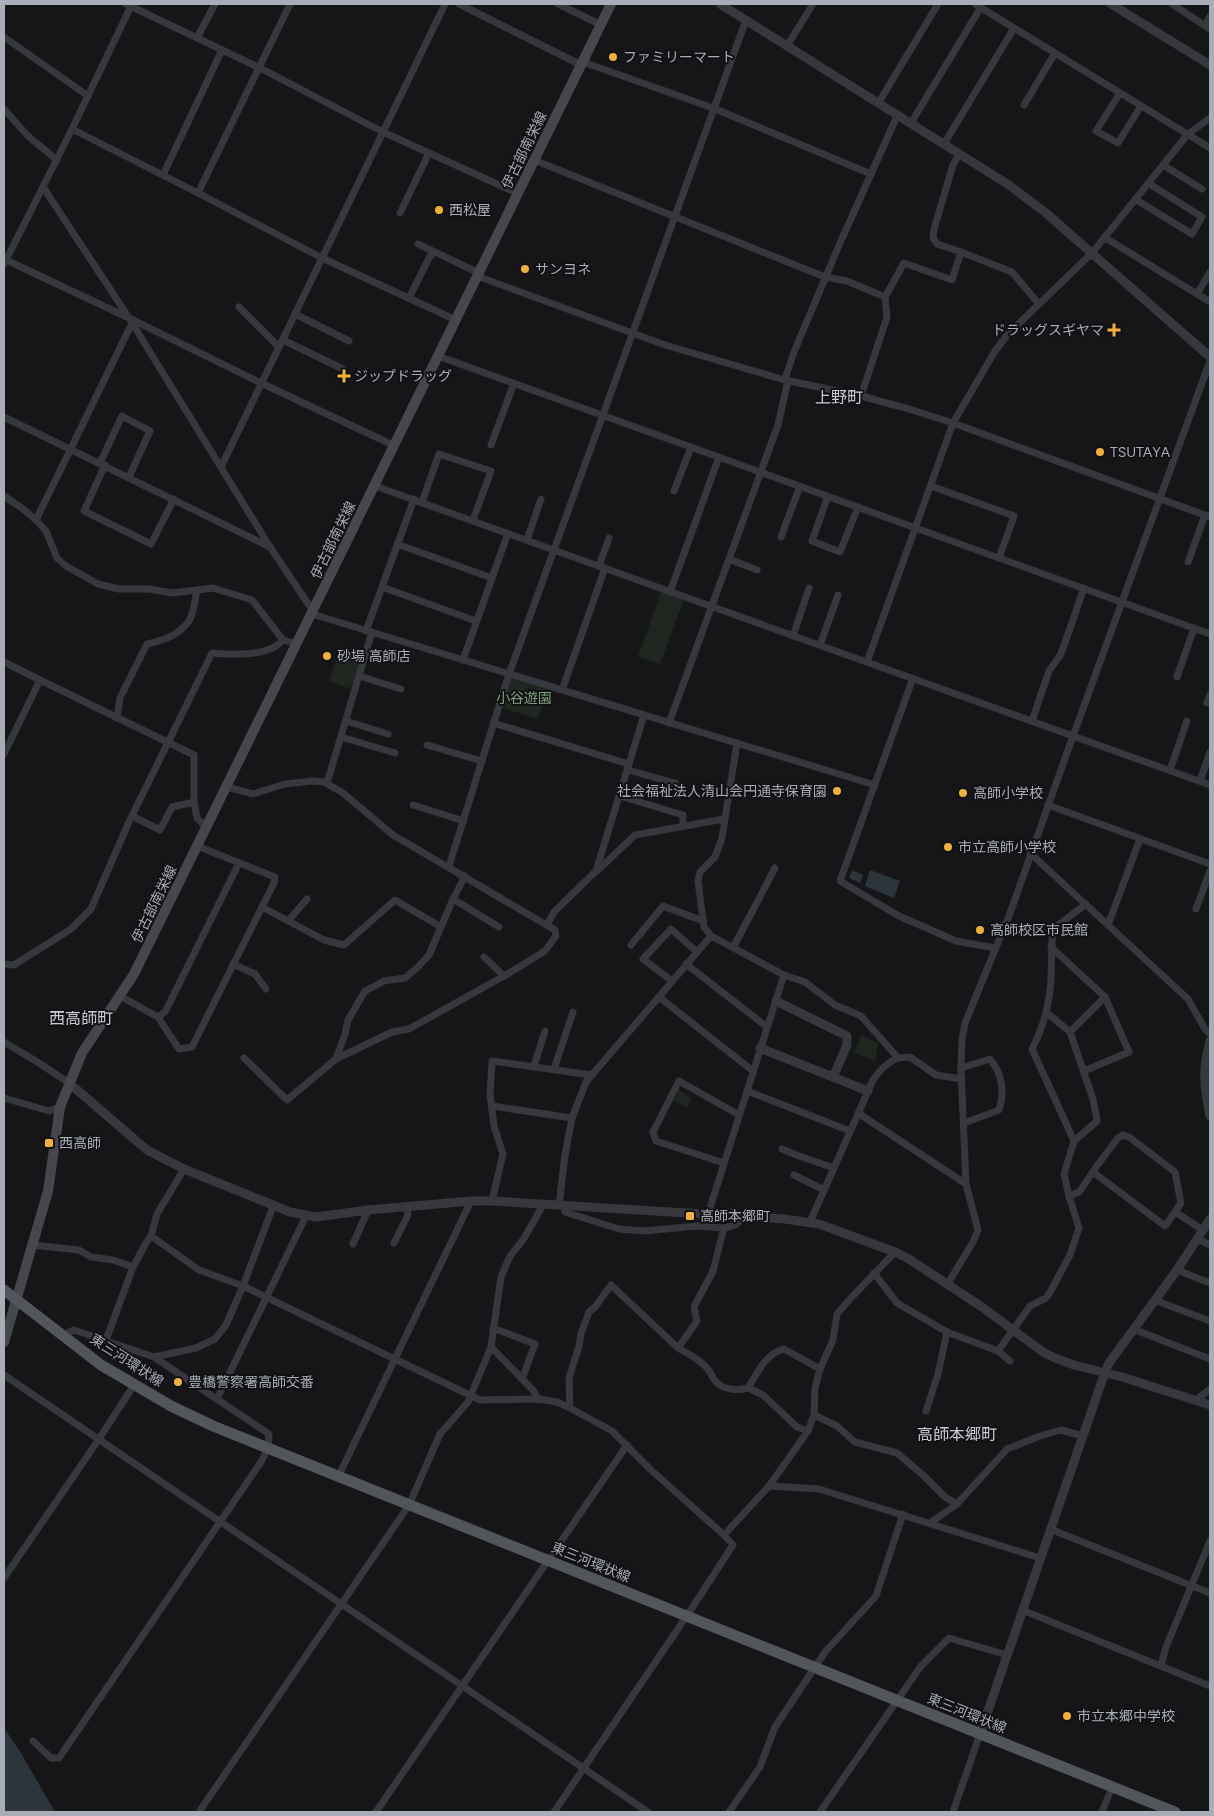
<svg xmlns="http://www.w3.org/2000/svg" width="1214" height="1816" viewBox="0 0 1214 1816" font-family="Figtree,'Noto Sans JP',sans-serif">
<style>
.green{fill:#1e261f}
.water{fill:#2c353c}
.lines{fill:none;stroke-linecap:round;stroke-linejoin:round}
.minor{stroke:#37383d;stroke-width:7}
.tertiary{stroke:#37383d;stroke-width:9}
.secondary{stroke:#45474d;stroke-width:10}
.primary{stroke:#53555c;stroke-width:11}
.poi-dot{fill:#f2b134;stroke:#111113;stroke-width:2}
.labels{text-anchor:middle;stroke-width:4;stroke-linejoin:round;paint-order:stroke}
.poi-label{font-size:14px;fill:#a8adb8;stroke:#111113;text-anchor:start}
.street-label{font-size:14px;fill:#a8adb8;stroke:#111113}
.park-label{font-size:14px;fill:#7fa381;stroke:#111113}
.quarter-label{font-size:16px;fill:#c9ccd4;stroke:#111113}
</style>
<rect width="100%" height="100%" fill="#161618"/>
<g class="green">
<polygon points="661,592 684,600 660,664 638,657"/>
<polygon points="339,650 361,657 351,689 329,681"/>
<polygon points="512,678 547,689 538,719 502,708 510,679"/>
<polygon points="861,1035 878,1043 875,1061 854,1053"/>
<polygon points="679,1090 691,1098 687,1108 674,1101"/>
</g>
<g class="water">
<polygon points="852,870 863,875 860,883 849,878"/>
<polygon points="870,870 900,881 894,898 865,886"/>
<polygon points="4,1728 21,1753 55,1812 4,1812"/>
</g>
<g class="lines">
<g class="minor">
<polyline points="126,4 258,67 383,132 517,193"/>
<polyline points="459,4 581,65"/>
<polyline points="558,4 601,25"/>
<polyline points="975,4 1210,148"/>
<polyline points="1172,4 1210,29"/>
<polyline points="1205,26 1210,16"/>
<polyline points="4,37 88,96"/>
<polyline points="197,38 215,4"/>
<polyline points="787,46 813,4"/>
<polyline points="583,62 713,108 871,174"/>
<polyline points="1120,93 1096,131 1118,143 1141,106"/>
<polyline points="879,102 938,4"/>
<polyline points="1024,105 1055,53"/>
<polyline points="4,109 28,136 57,160"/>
<polyline points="911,123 981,7"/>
<polyline points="72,129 198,193 322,258 456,320"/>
<polyline points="944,144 1014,28"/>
<polyline points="959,154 953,165 934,229 933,238 937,244 961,252"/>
<polyline points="534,160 825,277 847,281 885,297 904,263 952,280 961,252 1012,272 1039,304"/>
<polyline points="1163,165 1202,189"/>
<polyline points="163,175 222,50"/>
<polyline points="43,187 129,318 270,547 313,611"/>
<polyline points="198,193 290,4"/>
<polyline points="1135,199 1192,234 1202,217 1148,183"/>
<polyline points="400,213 429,153"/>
<polyline points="1104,237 1210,302"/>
<polyline points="418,244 479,273"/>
<polyline points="4,259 129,318 261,383 395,446"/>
<polyline points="4,264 72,129 132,4"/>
<polyline points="477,276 665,345 785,380 861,396 909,409 953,423 1210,517"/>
<polyline points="1197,294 1210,272"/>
<polyline points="409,298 429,258 434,252"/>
<polyline points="239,307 279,347"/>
<polyline points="295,314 349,341"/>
<polyline points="283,340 343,369"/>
<polyline points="438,356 1210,634"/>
<polyline points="1210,361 1073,736 1210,785"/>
<polyline points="861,396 887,317 885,297"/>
<polyline points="4,417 270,547"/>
<polyline points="491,445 514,383"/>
<polyline points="100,463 122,416 150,431 129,477"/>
<polyline points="105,465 84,511 151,544 174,499"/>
<polyline points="221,467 445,4"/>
<polyline points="375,486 1073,736 1009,916 965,1023 962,1040 961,1068 966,1184 978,1230 973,1242 947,1285"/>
<polyline points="931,486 1014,516 999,558"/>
<polyline points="674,491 691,447"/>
<polyline points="4,496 23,509 36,520 46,531 57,558 66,566 98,584 119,589 149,589 173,593 213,588 252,600 283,640 297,644"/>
<polyline points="828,496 812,541 840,552 858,507"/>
<polyline points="422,502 439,454 491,471 473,520"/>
<polyline points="36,520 132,323"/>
<polyline points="781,537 800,486"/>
<polyline points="527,540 541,499"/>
<polyline points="397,544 492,578"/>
<polyline points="729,559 757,570"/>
<polyline points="1188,562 1205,515"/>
<polyline points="599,566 609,538"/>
<polyline points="382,587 476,621"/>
<polyline points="670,592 719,457"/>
<polyline points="312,614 875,785"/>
<polyline points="366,631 414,499"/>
<polyline points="793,636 809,588"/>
<polyline points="820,645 838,595"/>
<polyline points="463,660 508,533"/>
<polyline points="4,662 40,680"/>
<polyline points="867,662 953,423 995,351 1008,334 1092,253 1188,134 1210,118"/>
<polyline points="359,676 401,689"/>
<polyline points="1177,677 1194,628"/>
<polyline points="913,678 840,881 899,916 956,941 995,948"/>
<polyline points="562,690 605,568"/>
<polyline points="1207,703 1210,695"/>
<path d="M117 718 120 698 147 644C163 641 179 635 189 621 194 613 195 599 197 590"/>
<polyline points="346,721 388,734"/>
<polyline points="1032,721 1049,671 1061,654 1084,588"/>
<polyline points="493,723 629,764"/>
<polyline points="669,723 778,425 787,385 786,376 794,352 840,243 898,114"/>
<polyline points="341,737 395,753"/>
<polyline points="427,745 482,761"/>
<polyline points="4,754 40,680 194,755 194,802 197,818 207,828"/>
<polyline points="628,770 675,783"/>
<polyline points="1170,770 1187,721"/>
<polyline points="1200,781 1210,752"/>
<polyline points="327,783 372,632"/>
<polyline points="227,787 253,794 285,784 313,781 324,782 343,793 393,835 555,930 556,936 545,951 504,976 409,1029 392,1032 336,1059"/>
<polyline points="620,796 683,815 683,826"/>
<polyline points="413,805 464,821"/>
<polyline points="1048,805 1210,864"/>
<polyline points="132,816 160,830 172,807 194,802"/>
<polyline points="1030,853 1188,999 1205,1029 1210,1034"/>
<polyline points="449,866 509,674 746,20"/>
<polyline points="597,871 635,835 724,819"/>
<polyline points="453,899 499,927"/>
<polyline points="262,907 324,940 344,945 395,900 441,927"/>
<polyline points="1196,909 1210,871"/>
<polyline points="288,921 307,899"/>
<polyline points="547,925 554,912 596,871 644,715"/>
<polyline points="1108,925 1140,839"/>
<polyline points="631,945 663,906 703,921"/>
<polyline points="1051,947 1105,997 1129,1052 1084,1071"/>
<polyline points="733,948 775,868"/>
<polyline points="484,957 504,976"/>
<path d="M4 964 14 965 71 929 91 909 128 824 212 653C232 655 269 657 283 640"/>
<polyline points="233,964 255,974 266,989"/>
<polyline points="686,964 767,1027"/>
<path d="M784 975 805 982 835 1005 861 1016 898 1058C887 1062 880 1070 873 1080L810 1222"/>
<polyline points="672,981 643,959 671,929 697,952"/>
<polyline points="120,996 158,1017 179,1049 192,1047 274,883 275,877 197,846"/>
<polyline points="659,997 753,1071"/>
<polyline points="1047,1013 1070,1032 1093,1099 1097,1121 1074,1141"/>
<polyline points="158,1017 165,1012 239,863"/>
<polyline points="1070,1032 1105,997"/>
<polyline points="4,1042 39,1063 69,1083"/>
<polyline points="244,1058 287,1100 336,1059 345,1034 348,1020 365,991 384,981 405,978 417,968 429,955 453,899 465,876"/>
<polyline points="898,1058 910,1057 936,1075 962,1079"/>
<polyline points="534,1066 545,1031"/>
<path d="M961 1068 990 1059C1002 1073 1005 1092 999 1110L964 1123"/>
<polyline points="554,1069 573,1012"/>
<polyline points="747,1091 850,1131"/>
<polyline points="4,1098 49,1111 60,1107"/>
<polyline points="492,1106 572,1118"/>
<polyline points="858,1113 966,1184"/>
<polyline points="782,1149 799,1156 834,1168"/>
<polyline points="724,1163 656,1141 653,1132 679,1081 739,1115"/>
<polyline points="794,1175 824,1190"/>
<polyline points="1069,1196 1079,1192 1093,1172"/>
<polyline points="492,1201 503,1154 494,1126 490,1094 492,1061 591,1075"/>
<polyline points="559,1205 565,1155 572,1118 586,1082 711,936"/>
<polyline points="564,1206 565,1212 619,1229 644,1231 697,1226 724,1228 735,1225 739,1222 740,1217"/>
<polyline points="1175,1212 1181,1203 1175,1172 1129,1137 1123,1135 1118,1138 1096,1167 1093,1172 1165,1226 1175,1212 1203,1230"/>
<polyline points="708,1214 784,975 711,936 704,927 698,881 700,872 715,857 722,838 737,743"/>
<polyline points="151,1236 199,1270 243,1286 480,1400 538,1399 557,1402 570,1408 612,1431 651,1470 724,1535"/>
<polyline points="1198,1239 1210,1245"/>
<polyline points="394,1243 408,1215 407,1207"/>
<polyline points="353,1244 368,1210"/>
<polyline points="32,1245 79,1250 91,1257 113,1260 133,1267"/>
<polyline points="1177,1270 1210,1283"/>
<path d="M874 1273 897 1303 947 1332 998 1351 1030 1306 1046 1298 1049 1294 1070 1255 1079 1228 1069 1196 1064 1174 1074 1141 1032 1049C1044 1026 1050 1003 1051 977 1052 960 1051 945 1053 929L1086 904"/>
<polyline points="1155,1299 1162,1303 1210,1321"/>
<polyline points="493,1328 535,1344 522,1379"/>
<polyline points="1133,1329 1210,1359"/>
<polyline points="106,1340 133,1267 146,1243 151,1236 157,1214 184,1169"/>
<polyline points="491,1347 533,1390 538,1399"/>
<path d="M678 1348C687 1353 697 1358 704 1365 709 1369 710 1372 713 1378 720 1390 736 1391 748 1388 757 1373 766 1353 784 1349L820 1369"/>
<polyline points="998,1351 1010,1361"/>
<polyline points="154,1357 196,1348 215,1339 226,1325 243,1286 274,1204"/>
<polyline points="4,1375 648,1812"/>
<polyline points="748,1388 763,1395 797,1427 808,1431"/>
<polyline points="217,1399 306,1216"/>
<polyline points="1196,1400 1210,1389"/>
<polyline points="570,1408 569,1378 579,1346 581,1334 589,1312 595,1307 611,1285 678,1348 697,1321 694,1307 713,1271 724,1228"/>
<polyline points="926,1411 938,1374 947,1332"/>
<polyline points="814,1415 837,1426 855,1442 897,1453 924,1476 945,1497 957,1504"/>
<polyline points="338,1477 471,1201"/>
<polyline points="769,1486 819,1489 1040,1558"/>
<polyline points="930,1523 957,1504 1007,1449 1040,1436 1061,1430 1083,1436"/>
<polyline points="1050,1529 1210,1593"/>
<polyline points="4,1578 99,1439 134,1385"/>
<polyline points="1022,1610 1210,1686"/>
<polyline points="1161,1666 1166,1647 1210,1541"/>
<polyline points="33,1741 51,1758 59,1758 261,1462 268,1448 269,1434 154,1357 74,1330 63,1335"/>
<polyline points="199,1812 409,1505 440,1434 468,1402 491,1347 501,1277 510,1256 523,1240 543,1205"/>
<polyline points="376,1812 627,1445"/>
<polyline points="554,1812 692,1608 733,1545 724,1535 769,1486 808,1431 814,1415 815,1388 820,1369 833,1340 837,1314 851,1298 895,1252"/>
<polyline points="729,1812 760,1767 775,1727 825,1652 876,1596 903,1514"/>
<polyline points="820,1812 921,1666 949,1638 1007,1655"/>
<polyline points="953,1812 980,1734"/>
<polyline points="1102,1812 1112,1787"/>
</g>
<g class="tertiary">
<polyline points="720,4 1009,185 1046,213 1210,357"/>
<polyline points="1111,4 1210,65"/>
<polyline points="776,1001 847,1036 847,1045 833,1077"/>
<path d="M1210 1041C1202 1070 1204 1087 1210 1116"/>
<polyline points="760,1048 868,1091"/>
<polyline points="69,1083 147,1150 184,1169 290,1212 316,1217 368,1210 471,1201 492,1201 785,1219 819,1224 895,1252 909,1259 982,1307 1043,1352 1055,1358 1074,1365 1122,1377 1210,1405"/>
<polyline points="980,1734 1105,1372 1109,1363 1177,1270 1210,1219"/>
</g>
<polyline class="secondary" points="4,1342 48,1191 60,1107 82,1053 134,974 611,4"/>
<polyline class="primary" points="4,1290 101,1365 171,1406 213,1426 1175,1812"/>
</g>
<g class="poi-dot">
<circle cx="613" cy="57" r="5"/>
<circle cx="439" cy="210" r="5"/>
<circle cx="525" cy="269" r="5"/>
<path d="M1111.5 322.5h5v5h5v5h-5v5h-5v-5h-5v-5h5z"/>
<path d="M341.5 368.5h5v5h5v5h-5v5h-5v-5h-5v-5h5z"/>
<circle cx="1100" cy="452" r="5"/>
<circle cx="327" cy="656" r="5"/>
<circle cx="837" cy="791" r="5"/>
<circle cx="963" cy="793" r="5"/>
<circle cx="948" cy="847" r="5"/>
<circle cx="980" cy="930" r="5"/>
<rect x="44" y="1138" width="10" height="10" rx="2.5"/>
<rect x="685" y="1211" width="10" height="10" rx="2.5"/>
<circle cx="178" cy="1382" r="5"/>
<circle cx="1067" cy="1716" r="5"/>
</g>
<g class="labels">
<g class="poi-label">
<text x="623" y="62">ファミリーマート</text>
<text x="449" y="215">西松屋</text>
<text x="535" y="274">サンヨネ</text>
<text x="1104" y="335" text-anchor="end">ドラッグスギヤマ</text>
<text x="354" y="381">ジップドラッグ</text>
<text x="1110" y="457">TSUTAYA</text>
<text x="337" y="661">砂場 高師店</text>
<text x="827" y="796" text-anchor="end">社会福祉法人清山会円通寺保育園</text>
<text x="973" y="798">高師小学校</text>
<text x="958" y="852">市立高師小学校</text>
<text x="990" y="935">高師校区市民館</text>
<text x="59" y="1148">西高師</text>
<text x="700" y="1221">高師本郷町</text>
<text x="188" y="1387">豊橋警察署高師交番</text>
<text x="1077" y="1721">市立本郷中学校</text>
</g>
<g class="street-label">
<text transform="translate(524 150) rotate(-64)" y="5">伊古部南栄線</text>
<text transform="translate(333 540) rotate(-64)" y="5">伊古部南栄線</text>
<text transform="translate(154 904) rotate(-64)" y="5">伊古部南栄線</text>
<text transform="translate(127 1360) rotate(33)" y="5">東三河環状線</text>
<text transform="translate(591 1562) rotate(22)" y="5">東三河環状線</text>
<text transform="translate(967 1713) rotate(22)" y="5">東三河環状線</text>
</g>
<g class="park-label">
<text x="524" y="703">小谷遊園</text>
</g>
<g class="quarter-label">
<text x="839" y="403">上野町</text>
<text x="81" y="1024">西高師町</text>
<text x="957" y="1440">高師本郷町</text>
</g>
</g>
<rect width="1214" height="1816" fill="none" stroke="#a8adb8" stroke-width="10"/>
</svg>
